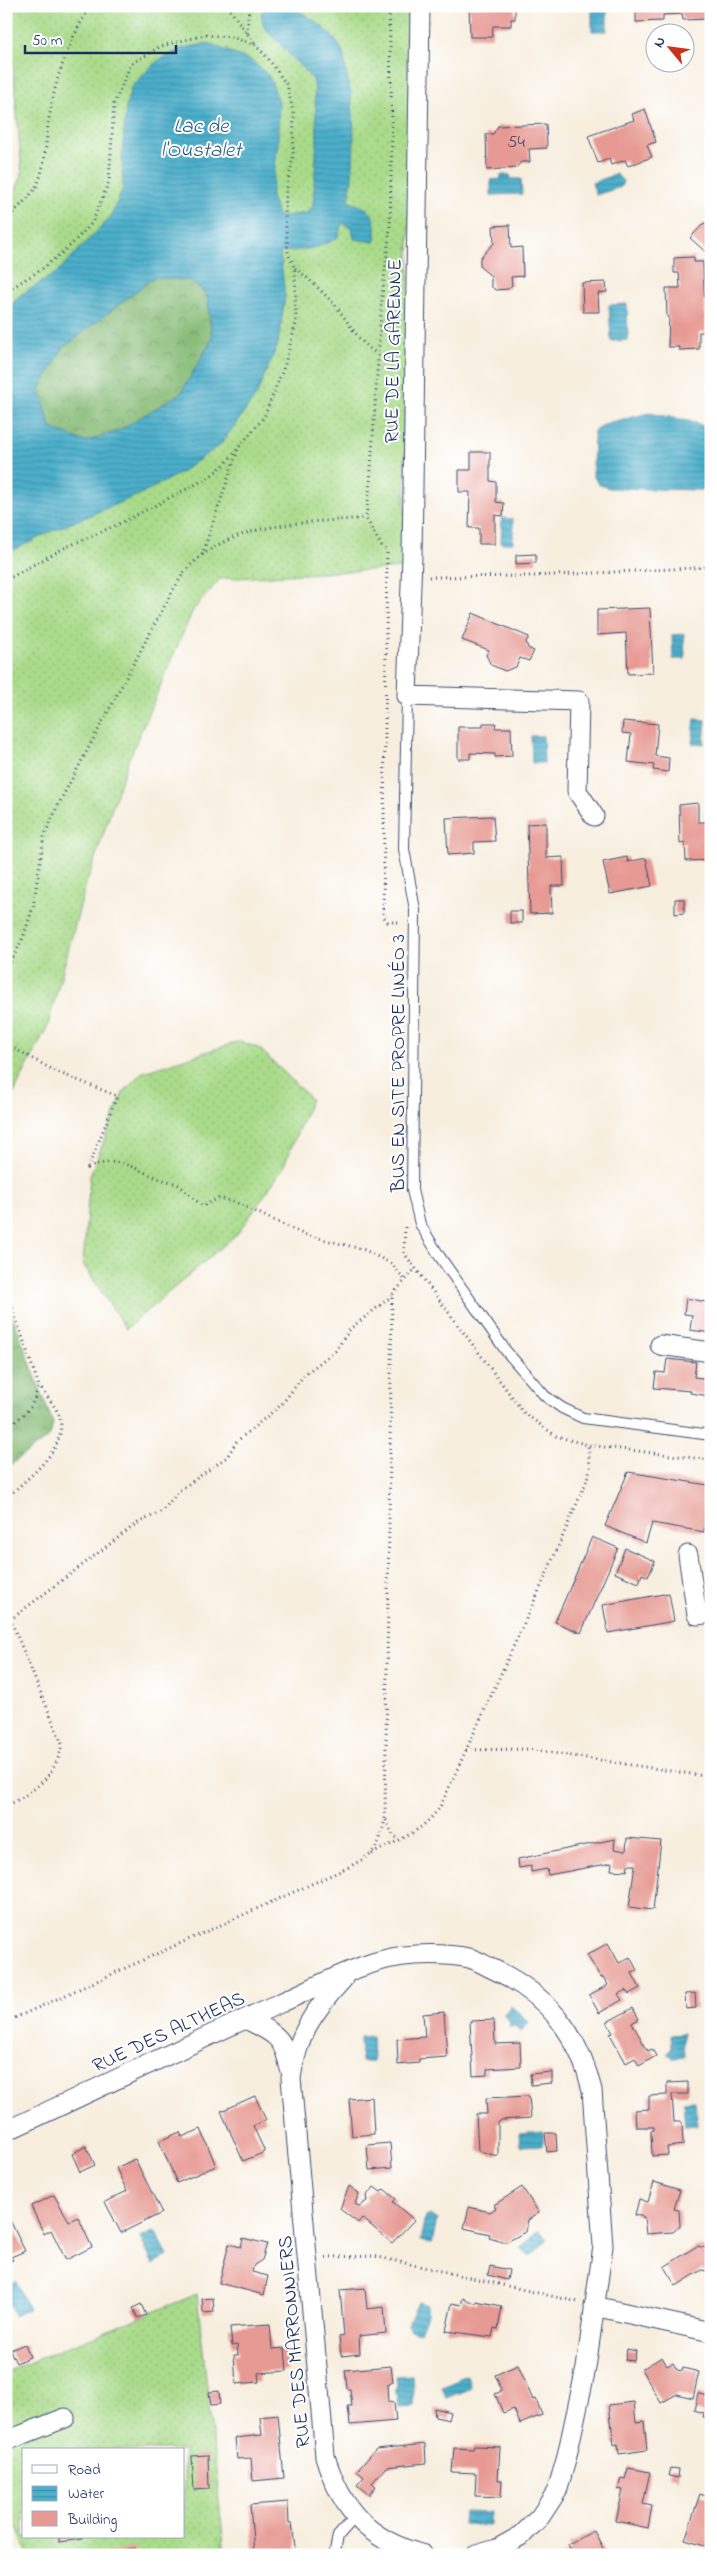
<svg xmlns="http://www.w3.org/2000/svg" width="717" height="2561" viewBox="0 0 717 2561" font-family="'Indie Flower',sans-serif">
<style>
.grass{fill:url(#grass-dots);stroke:#628574;fill-rule:evenodd}
.forest{fill:url(#forest-crowns);stroke:#50756a}
.water{fill:url(#water-rules);stroke:#346f94;fill-rule:evenodd}
.building{fill:#e79a93}
.lines{fill:none;stroke-linecap:round;stroke-linejoin:round}
.service-casing{stroke:#3c4c71;stroke-width:12}
.minor-casing{stroke:#3c4c71;stroke-width:21}
.path{stroke:#3c4c71;stroke-width:3;stroke-dasharray:1 4;stroke-linecap:butt}
.service{stroke:#fff;stroke-width:10}
.minor{stroke:#fff;stroke-width:19}
.labels{text-anchor:middle;stroke-width:4;stroke-linejoin:round;paint-order:stroke}
.number-label{font-size:18px;fill:#4e4a6b}
.street-label{font-size:20px;fill:#1b2f5e;stroke:#fff}
.water-label{font-size:21px;font-style:italic;fill:#2c5c84;stroke:#fff}
</style>
<defs>
<pattern id="grass-dots" width="8" height="8" patternUnits="userSpaceOnUse" patternTransform="scale(1.25)"><rect width="8" height="8" fill="#a9db8a"/><path d="M2 2h.1M6 6h.1" fill="none" stroke="#91bc7a" stroke-width="1.8" stroke-linecap="round"/></pattern>
<pattern id="forest-crowns" width="20" height="18" patternUnits="userSpaceOnUse" patternTransform="scale(1.25)"><rect width="20" height="18" fill="#86bb76"/><path d="M2 6a3 3 0 1 1 6 0M12 15a3 3 0 1 1 6 0" fill="none" stroke="#6d9864"/></pattern>
<pattern id="water-rules" width="6" height="5" patternUnits="userSpaceOnUse" patternTransform="scale(1.25)"><rect width="6" height="5" fill="#4cafcb"/><path d="M0 2.5h6" fill="none" stroke="#3e8fa8"/></pattern>
</defs>
<rect width="100%" height="100%" fill="#fff"/>
<filter id="ink" filterUnits="userSpaceOnUse"><feTurbulence type="fractalNoise" baseFrequency=".02" numOctaves="2"/><feDisplacementMap in="SourceGraphic" scale="10" xChannelSelector="R" yChannelSelector="G"/><feConvolveMatrix kernelMatrix="1 2 1 2 8 2 1 2 1" color-interpolation-filters="sRGB"/></filter>
<filter id="wash" filterUnits="userSpaceOnUse"><feTurbulence type="fractalNoise" baseFrequency=".0096" numOctaves="4" result="noise"/><feDisplacementMap in="SourceGraphic" scale="20" xChannelSelector="R" yChannelSelector="G"/><feGaussianBlur stdDeviation="1.12" result="paint"/><feColorMatrix in="noise" values="0 0 0 0 0 0 0 0 0 0 0 0 0 0 0 0 0 1.4 0 .05"/><feComposite in="paint" operator="in"/></filter>
<g filter="url(#wash)">
<rect width="100%" height="100%" fill="#f7eede"/>
<g class="grass">
<polygon points="8,6 413,6 404,568 220,579 193,610 128,761 85,888 48,1025 6,1109 6,214 22,175"/>
<polygon points="240,1041 260,1049 311,1099 282,1170 238,1233 126,1329 83,1264 90,1176 123,1093 141,1073"/>
<path d="M197 2294 225 2555H28L6 2500V2372ZM24 2450H184V2537H24Z"/>
</g>
<g class="forest">
<polygon points="154,277 191,281 207,295 212,339 181,393 118,431 85,442 51,428 40,389 62,349"/>
<polygon points="6,1299 53,1423 50,1436 6,1468"/>
</g>
<g class="water">
<path d="M288 6C308 15 334 31 343 53 345 59 345 66 346 72 357 115 355 158 349 202 375 209 376 217 375 242L354 239 352 228 342 223 338 237C317 250 304 250 280 252L285 296 278 344 256 396 221 444 182 472 143 493 50 532 6 554V313L19 296 56 273 110 218 123 188 122 157 126 108 131 87 156 62 180 49 208 43 252 61 269 76 279 101 278 144 271 197 279 217 306 213 313 207 317 137 314 81 264 27 261 14 264 7ZM154 277 191 281 207 295 212 339 181 393 118 431 85 442 51 428 40 389 62 349Z"/>
<polygon points="592,7 607,8 607,31 592,31"/>
<polygon points="616,174 623,181 621,187 596,195 592,183"/>
<polygon points="501,175 510,175 511,179 521,179 522,194 491,195 491,180 501,179"/>
<polygon points="627,304 628,340 611,341 609,305"/>
<polygon points="650,413 697,423 703,426 707,435 704,487 702,490 609,488 598,484 593,475 594,431 607,423"/>
<polygon points="502,518 513,519 513,543 501,543"/>
<polygon points="684,634 685,659 673,659 672,635"/>
<polygon points="695,719 706,720 704,744 692,743"/>
<polygon points="531,736 543,736 544,763 532,763"/>
<polygon points="511,2006 529,2022 521,2031 516,2026 510,2027 509,2020 503,2015"/>
<polygon points="683,2033 684,2057 672,2058 667,2052 672,2047 671,2034"/>
<polygon points="372,2036 373,2061 361,2061 360,2037"/>
<polygon points="695,2101 697,2125 685,2126 683,2102"/>
<polygon points="543,2131 543,2145 520,2146 519,2133"/>
<polygon points="430,2215 437,2220 432,2243 420,2241 425,2217"/>
<polygon points="539,2230 548,2239 530,2257 520,2248"/>
<polygon points="155,2231 168,2256 153,2264 140,2238"/>
<polygon points="16,2281 29,2309 14,2316 6,2299 6,2285"/>
<polygon points="418,2302 427,2305 427,2314 420,2332 411,2329 408,2324"/>
<polygon points="412,2375 414,2406 399,2407 398,2396 394,2391 397,2387 396,2376"/>
<polygon points="467,2376 471,2388 446,2398 442,2387"/>
<polygon points="464,2512 491,2513 490,2525 463,2524"/>
</g>
<g id="blocks">
<g class="building">
<polygon points="469,6 515,6 515,19 511,19 511,26 493,26 492,37 470,37"/>
<polygon points="636,6 709,6 709,19 683,20 682,14 663,15 663,21 636,22"/>
<polygon points="645,109 656,142 647,145 652,157 628,166 625,160 611,165 609,159 598,163 588,136 634,120 632,114"/>
<polygon points="546,124 547,148 529,149 530,162 521,162 516,168 487,170 486,134 493,134 498,126"/>
<polygon points="704,223 711,229 711,251 708,254 690,238"/>
<polygon points="510,225 511,248 522,247 523,276 511,277 512,285 508,289 495,290 491,286 491,276 480,267 480,258 494,243 493,226"/>
<polygon points="694,257 694,262 703,262 706,332 699,332 699,349 679,350 679,347 668,347 669,317 667,317 666,288 680,288 679,273 674,273 674,258"/>
<polygon points="606,282 607,292 598,293 599,312 583,312 582,283"/>
<polygon points="471,452 490,452 490,481 496,482 496,502 504,503 503,516 495,515 495,544 479,544 479,528 469,528 470,492 459,492 459,470 471,470"/>
<polygon points="536,554 536,563 516,564 516,555"/>
<polygon points="650,608 653,673 628,674 626,633 597,635 597,610"/>
<polygon points="473,613 529,637 526,642 528,648 534,651 529,661 520,658 516,667 505,671 491,665 486,655 489,650 462,640"/>
<polygon points="623,721 658,724 655,756 669,758 668,772 653,770 654,765 628,762 631,734 622,733"/>
<polygon points="483,723 496,723 495,728 511,728 512,756 495,757 495,754 470,753 470,759 458,759 458,727 483,727"/>
<polygon points="698,803 698,822 710,822 711,860 686,861 685,843 680,844 679,805"/>
<polygon points="493,816 495,841 474,842 474,853 448,855 446,818"/>
<polygon points="546,823 546,858 563,857 564,886 551,886 552,913 530,914 527,824"/>
<polygon points="627,857 628,862 646,858 652,886 610,894 603,862"/>
<polygon points="675,899 684,899 684,913 675,914"/>
<rect x="510" y="911" width="12" height="12"/>
<polygon points="686,1298 711,1303 711,1333 690,1330 692,1315 684,1314"/>
<polygon points="667,1359 696,1362 694,1377 711,1379 711,1394 709,1396 690,1393 691,1391 654,1388 656,1372 665,1373"/>
<polygon points="628,1472 708,1485 704,1532 652,1523 646,1543 605,1526"/>
<polygon points="592,1537 618,1548 581,1633 555,1622"/>
<polygon points="625,1548 655,1561 648,1577 642,1574 639,1583 615,1573"/>
<polygon points="669,1593 674,1621 608,1633 603,1605"/>
<polygon points="627,1838 661,1841 653,1910 629,1907 635,1865 628,1865 627,1871 611,1870 612,1863 548,1875 547,1869 531,1872 531,1866 519,1868 518,1859 615,1839 614,1849 626,1851"/>
<polygon points="608,1943 619,1963 630,1957 637,1970 632,1973 640,1988 629,1994 626,1990 618,1994 622,2000 599,2013 589,1995 608,1985 603,1977 601,1978 587,1955"/>
<polygon points="695,1993 696,2008 686,2009 685,1994"/>
<polygon points="633,2008 639,2019 632,2023 648,2051 652,2049 656,2056 639,2066 635,2058 626,2063 610,2034 613,2033 607,2022"/>
<polygon points="444,2012 447,2057 419,2059 419,2063 398,2065 397,2039 425,2037 423,2014"/>
<polygon points="494,2020 495,2044 520,2043 521,2067 487,2069 487,2075 473,2076 470,2021"/>
<polygon points="552,2072 552,2083 531,2085 530,2074"/>
<polygon points="688,2082 688,2094 672,2094 674,2122 682,2122 683,2145 667,2147 668,2155 652,2156 651,2131 654,2130 654,2127 636,2127 635,2110 649,2109 649,2096 667,2095 667,2083"/>
<polygon points="255,2096 266,2120 253,2126 265,2152 243,2161 221,2111"/>
<polygon points="529,2096 531,2118 501,2120 498,2123 498,2156 478,2151 476,2114 487,2114 486,2098"/>
<polygon points="372,2097 374,2134 352,2136 349,2099"/>
<polygon points="201,2129 216,2166 177,2183 159,2141 180,2132 182,2137"/>
<polygon points="545,2133 556,2133 557,2151 547,2152"/>
<polygon points="390,2143 392,2168 369,2170 367,2145"/>
<polygon points="86,2146 95,2165 80,2172 72,2154"/>
<polygon points="135,2159 162,2213 121,2233 105,2202 127,2191 116,2168"/>
<polygon points="654,2182 680,2190 674,2209 679,2210 680,2226 673,2232 646,2234 644,2217 635,2215 639,2199 648,2202"/>
<polygon points="349,2186 359,2193 355,2204 359,2206 367,2201 366,2196 374,2187 381,2192 384,2189 396,2199 393,2202 414,2220 392,2243 362,2218 358,2223 340,2209"/>
<polygon points="522,2187 539,2213 528,2220 525,2232 507,2242 503,2242 489,2238 490,2234 464,2228 469,2207 490,2212 496,2208 494,2205"/>
<polygon points="54,2195 69,2221 78,2217 92,2247 66,2260 51,2230 44,2234 31,2206"/>
<polygon points="6,2212 25,2251 11,2257 13,2260 6,2263"/>
<polygon points="243,2238 267,2244 262,2260 254,2265 252,2272 268,2276 264,2295 219,2283 229,2244 241,2247"/>
<polygon points="697,2246 711,2249 711,2272 702,2270 676,2286 664,2267"/>
<polygon points="490,2266 509,2270 507,2280 488,2275"/>
<polygon points="365,2288 367,2309 384,2307 386,2333 359,2336 360,2354 341,2356 339,2337 344,2336 340,2290"/>
<polygon points="213,2298 214,2312 203,2313 202,2299"/>
<polygon points="463,2298 469,2302 476,2303 476,2301 502,2306 498,2329 494,2328 492,2337 446,2331 452,2303 461,2305"/>
<polygon points="141,2304 146,2315 138,2318 133,2308"/>
<polygon points="270,2324 272,2349 285,2348 287,2371 258,2373 259,2382 236,2384 234,2355 238,2355 237,2345 232,2346 230,2327"/>
<polygon points="25,2344 30,2357 16,2363 10,2350"/>
<polygon points="627,2349 636,2351 634,2361 625,2360"/>
<polygon points="662,2357 667,2366 673,2363 677,2370 682,2371 683,2368 699,2372 693,2398 677,2394 661,2403 642,2369"/>
<polygon points="518,2365 533,2400 536,2399 542,2415 520,2424 514,2409 503,2413 495,2394 502,2391 495,2375"/>
<polygon points="391,2366 393,2382 387,2385 388,2402 394,2403 396,2421 350,2425 348,2406 352,2406 350,2389 347,2389 345,2370"/>
<polygon points="710,2384 711,2384 711,2419 703,2417 704,2413 694,2410 698,2393 707,2396"/>
<polygon points="219,2391 220,2404 211,2405 209,2392"/>
<polygon points="634,2402 636,2422 644,2421 647,2450 619,2454 618,2444 614,2445 609,2405"/>
<polygon points="434,2408 451,2412 449,2420 435,2417"/>
<polygon points="278,2415 284,2478 253,2481 251,2458 237,2459 235,2438 262,2435 260,2417"/>
<polygon points="425,2444 426,2463 386,2467 372,2483 376,2486 369,2495 357,2485 364,2477 357,2471 376,2449"/>
<polygon points="474,2446 500,2447 498,2480 502,2480 501,2497 475,2496 476,2473 452,2472 454,2448 473,2449"/>
<polygon points="208,2455 209,2489 194,2490 192,2456"/>
<polygon points="628,2468 650,2472 643,2504 652,2506 648,2528 616,2521 623,2490 618,2489 621,2478 625,2479"/>
<polygon points="671,2468 679,2469 678,2478 669,2476"/>
<polygon points="700,2494 711,2498 711,2548 685,2540"/>
<polygon points="288,2502 289,2523 292,2523 296,2555 274,2555 274,2551 254,2552 250,2505"/>
<polygon points="594,2531 605,2552 599,2555 562,2555 571,2550 568,2544"/>
<polygon points="59,2537 83,2537 83,2539 59,2542"/>
<polygon points="135,2548 136,2555 95,2555 95,2554"/>
</g>
</g>
</g>
<g filter="url(#ink)">
<use href="#blocks" fill-opacity="0" stroke="#3c4c71" stroke-width="1"/>
<g class="lines">
<g class="service-casing">
<g id="service">
<polyline points="407,696 404,849 415,910 412,1190 420,1224 440,1257 506,1351 545,1396 562,1408 583,1418 711,1435"/>
<polyline points="334,2555 338,2536 355,2517"/>
</g>
</g>
<g class="minor-casing">
<g id="minor">
<polyline points="420,6 412,556 407,696 579,701 577,791 594,816"/>
<polyline points="660,1345 711,1352"/>
<polyline points="688,1555 697,1615 711,1613"/>
<path d="M343 1979C314 2010 297 2035 291 2078L325 2456C341 2510 368 2540 424 2555"/>
<path d="M246 2019C275 2034 283 2035 290 2069"/>
<path d="M6 2131C97 2089 187 2045 278 2004 319 1986 370 1956 416 1955 432 1954 453 1955 469 1958 477 1960 486 1966 493 1969 547 1994 578 2033 592 2090L603 2246 586 2368 566 2460 557 2491 540 2517 522 2535 497 2549 476 2555"/>
<polyline points="594,2306 711,2332"/>
<polyline points="6,2441 65,2418"/>
</g>
</g>
<g class="path">
<polyline points="227,6 255,44"/>
<polyline points="389,6 392,122 390,228 382,297 370,484 366,518 382,547 387,550 383,916 388,922 401,922"/>
<polyline points="247,33 249,6"/>
<polyline points="6,125 6,156"/>
<path d="M6 220C15 210 31 197 37 185 47 163 45 137 50 113 56 76 70 37 91 6"/>
<path d="M295 268C309 279 323 292 335 305 349 322 359 344 378 354"/>
<polyline points="6,295 13,287 42,269 70,246 92,223 109,182 114,104 131,64 161,46 205,35 231,37 255,45 267,57 287,85 294,115 293,157 286,191 285,216 288,254 295,268 296,323 284,367 264,417 225,464 208,478 121,523 64,548 6,580"/>
<polyline points="202,555 238,449"/>
<polyline points="429,577 535,576 711,567"/>
<path d="M6 971 23 938 33 907 44 837 58 805 173 590C178 583 182 574 188 568 231 521 307 523 365 518"/>
<path d="M6 1044 55 1071 117 1096 88 1168C120 1155 129 1167 158 1178 164 1181 175 1182 180 1186 188 1193 194 1200 203 1206L219 1198 235 1202 303 1234 365 1250 392 1264 405 1280"/>
<polyline points="405,1227 404,1253 524,1413 556,1436 588,1445 711,1460"/>
<polyline points="6,1289 39,1386 31,1407 6,1431"/>
<path d="M6 1499C26 1478 67 1452 60 1418 57 1407 45 1395 39 1386"/>
<path d="M6 1609 62 1744C57 1775 33 1793 6 1806"/>
<polyline points="10,1620 136,1524 162,1511 180,1490 227,1457 236,1442 282,1404 304,1375 335,1351 351,1328 392,1296"/>
<polyline points="466,1750 527,1749 711,1777"/>
<polyline points="386,1820 393,1835 399,1839"/>
<path d="M372 1854C401 1838 420 1834 440 1807L542 1584 587 1480 590 1467 588 1445"/>
<path d="M6 2022 347 1868C375 1853 378 1851 385 1819L392 1295 416 1268"/>
<polyline points="326,2257 374,2256 578,2302"/>
</g>
<use href="#service" class="service"/>
<use href="#minor" class="minor"/>
</g>
</g>
<g class="labels">
<g class="number-label">
<text x="516" y="147">54</text>
</g>
<g class="street-label">
<text transform="translate(392 351) rotate(-89)" y="7">RUE DE LA GARENNE</text>
<text transform="translate(397 1063) rotate(-90)" y="7">BUS EN SITE PROPRE LINÉO 3</text>
<text transform="translate(168 2031) rotate(-25)" y="7">RUE DES ALTHEAS</text>
<text transform="translate(293 2342) rotate(-95)" y="7">RUE DES MARRONNIERS</text>
</g>
<g class="water-label">
<text x="201" y="132">Lac de<tspan x="201" dy="24">l'Oustalet</tspan></text>
</g>
</g>
<rect width="717" height="2561" fill="none" stroke="#fff" stroke-width="25"/>
<rect x="22" y="2448" width="162" height="90" fill="#ffffff" stroke="#a4acbf"/>
<rect x="32" y="2465" width="25" height="8" fill="#ffffff" stroke="#a4acbf"/>
<text x="68" y="2474" font-size="15" fill="#1b2f5e">Road</text>
<rect x="32" y="2486" width="25" height="15" fill="url(#water-rules)" stroke="#a4acbf"/>
<text x="68" y="2498" font-size="15" fill="#1b2f5e">Water</text>
<rect x="32" y="2511" width="25" height="15" fill="#e79a93" stroke="#a4acbf"/>
<text x="68" y="2524" font-size="15" fill="#1b2f5e">Building</text>
<g transform="translate(670 48) rotate(299)"><circle r="24" fill="#ffffff" stroke="#a4acbf"/>
<path d="M0-4L9 19L0 12L-9 19Z" fill="#c8321e"/>
<text y="-8" font-size="14" font-weight="bold" text-anchor="middle" fill="#1b2f5e">N</text>
</g>
<path d="M25 45v8h151v-8" fill="none" stroke="#1b2f5e" stroke-width="2.5"/>
<text x="32" y="45" font-size="15" fill="#1b2f5e" stroke="#ffffff" stroke-width="4" paint-order="stroke">50 m</text>
</svg>
